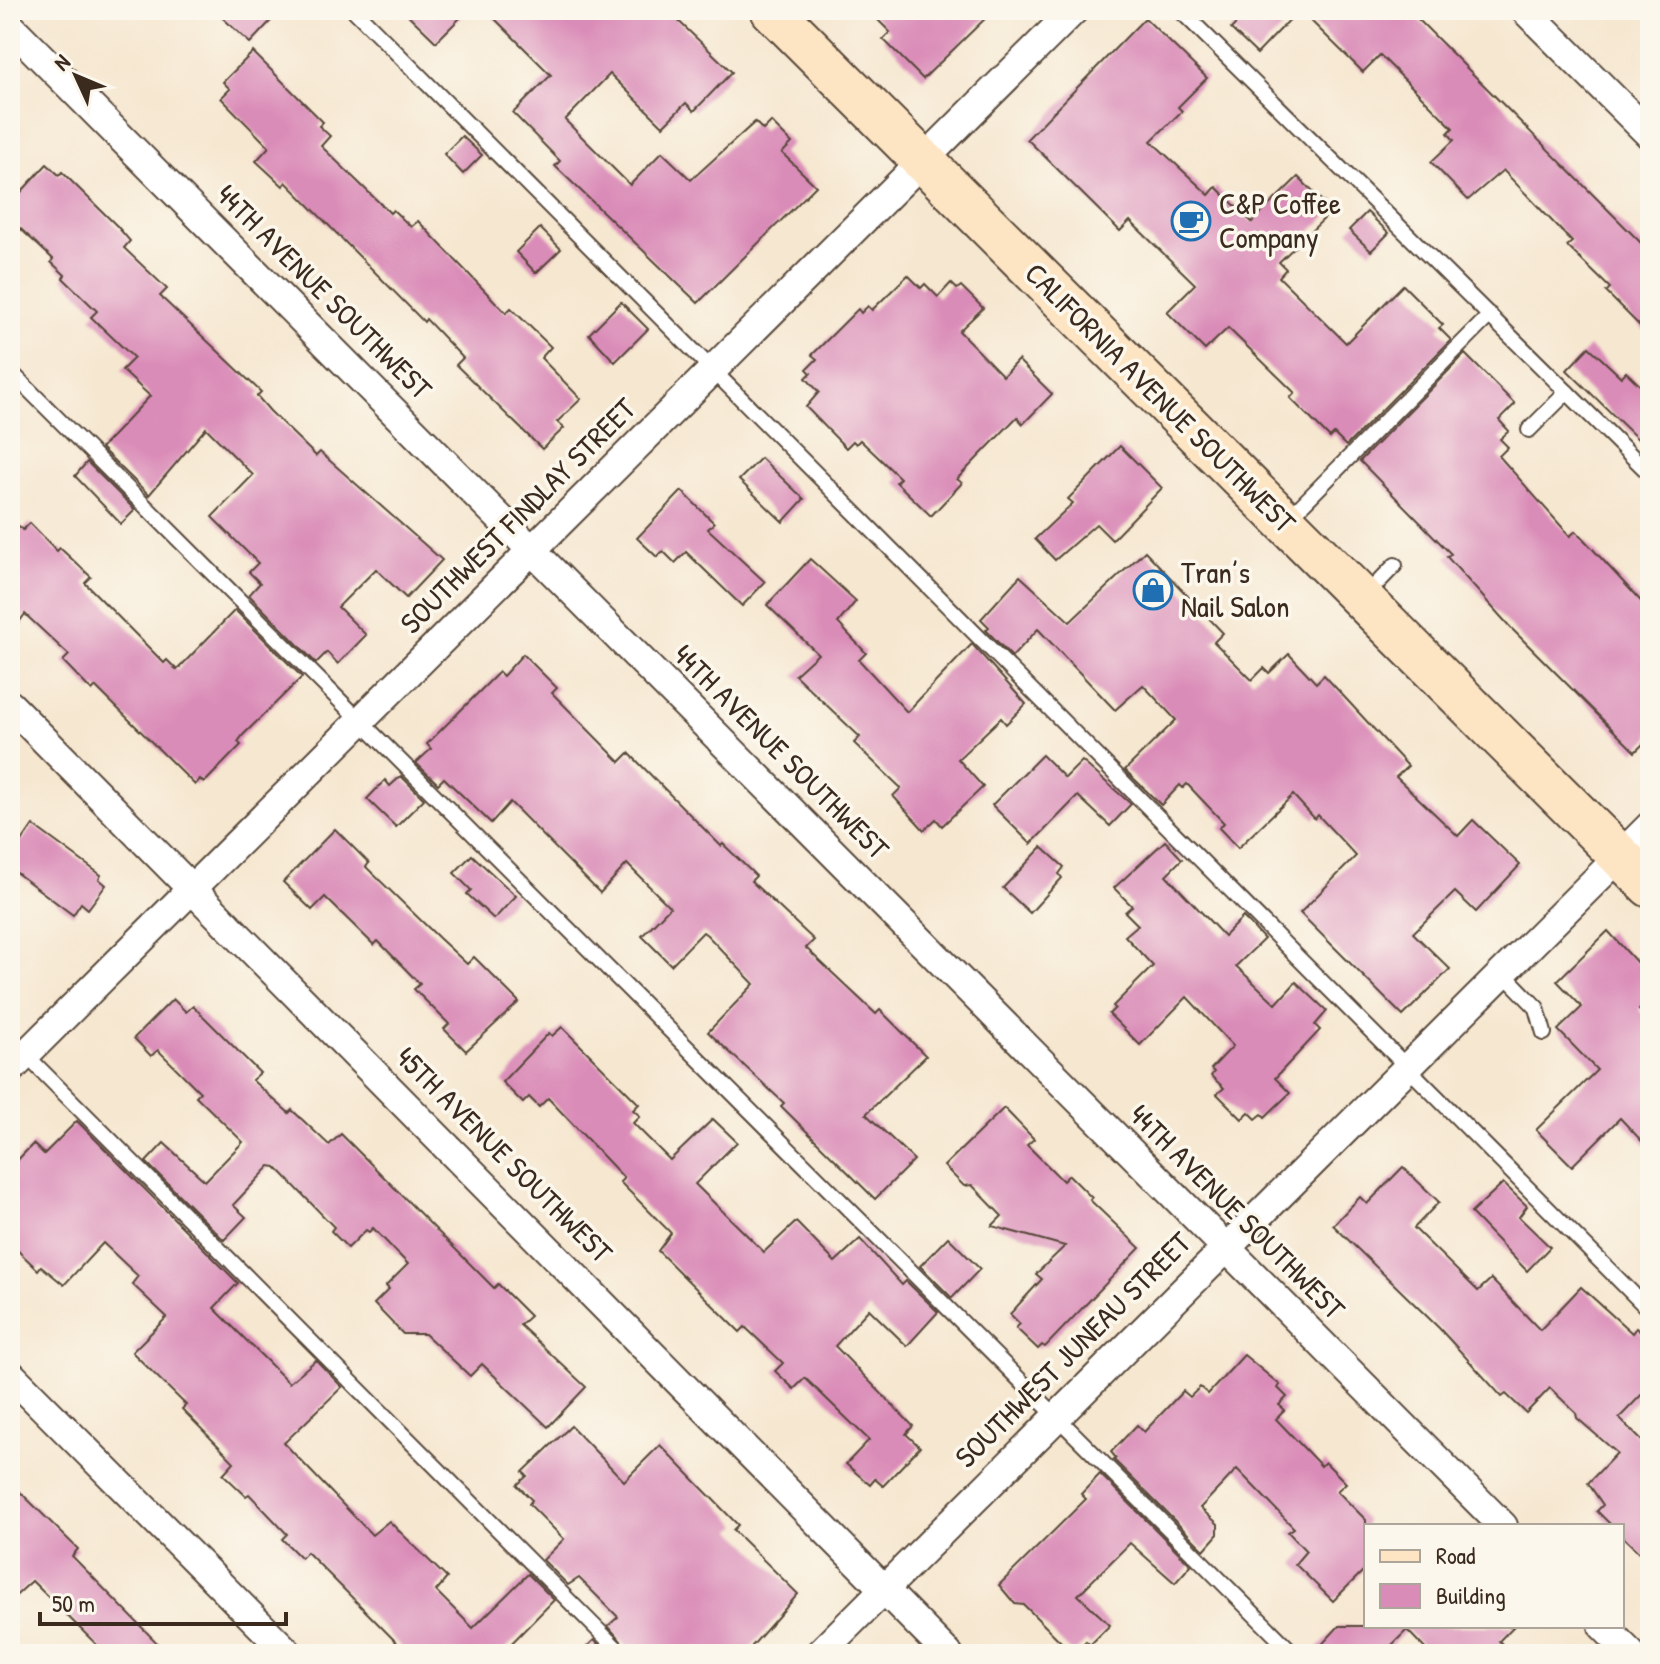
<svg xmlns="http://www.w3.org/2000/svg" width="1660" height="1664" viewBox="0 0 1660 1664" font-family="'Patrick Hand',sans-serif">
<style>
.building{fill:#da8cb8}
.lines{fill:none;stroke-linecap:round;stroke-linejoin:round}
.service-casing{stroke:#574639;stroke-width:18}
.minor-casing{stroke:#574639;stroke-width:32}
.secondary-casing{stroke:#574639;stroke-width:46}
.service{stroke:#fff;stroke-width:14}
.minor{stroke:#fff;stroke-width:28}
.secondary{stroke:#fde5c4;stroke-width:42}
.labels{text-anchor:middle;stroke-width:7;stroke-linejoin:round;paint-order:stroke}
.poi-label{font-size:30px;fill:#3b2a1e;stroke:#fbf7ec;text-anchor:start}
.street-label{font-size:30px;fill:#3b2a1e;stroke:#fbf7ec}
</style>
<rect width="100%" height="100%" fill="#fbf7ec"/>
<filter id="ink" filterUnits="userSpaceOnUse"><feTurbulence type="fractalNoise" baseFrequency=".0125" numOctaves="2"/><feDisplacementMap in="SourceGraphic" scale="16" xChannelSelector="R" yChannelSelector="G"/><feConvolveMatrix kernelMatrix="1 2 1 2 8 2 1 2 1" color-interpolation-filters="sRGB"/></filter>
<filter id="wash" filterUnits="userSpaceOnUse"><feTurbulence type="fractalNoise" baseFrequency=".006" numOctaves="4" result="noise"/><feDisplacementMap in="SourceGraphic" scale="32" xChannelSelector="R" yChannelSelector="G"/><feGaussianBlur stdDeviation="1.8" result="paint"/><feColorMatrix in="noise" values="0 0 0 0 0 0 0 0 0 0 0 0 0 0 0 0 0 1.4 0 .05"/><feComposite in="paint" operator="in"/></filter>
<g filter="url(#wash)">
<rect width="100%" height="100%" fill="#f6e7d0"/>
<g id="blocks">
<g class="building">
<polygon points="214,10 281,10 250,43"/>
<polygon points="403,10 468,10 436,42"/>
<polygon points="486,10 667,10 732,72 694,111 686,103 663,126 610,74 565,120 630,185 662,152 691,180 755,122 763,130 771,122 792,143 782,153 816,186 698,303 555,166 560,161 513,113 551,75"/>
<polygon points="868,10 994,10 923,79 883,39 890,32"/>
<polygon points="1249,10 1299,10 1257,54 1231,29"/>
<polygon points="1300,10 1409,10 1650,252 1650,336 1606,292 1610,288 1567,246 1572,242 1503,170 1468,200 1431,162 1454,140 1448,133 1453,128 1380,55 1363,72"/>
<polygon points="1145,18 1207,78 1178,107 1182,111 1151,141 1209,195 1216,187 1252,222 1298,177 1332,211 1279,262 1286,269 1279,277 1346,343 1403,285 1443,325 1439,328 1451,340 1346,446 1334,434 1330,438 1290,398 1295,393 1228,328 1205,350 1167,312 1195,284 1130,221 1120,231 1027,139"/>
<polygon points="253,52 323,122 319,126 330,136 321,146 390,213 393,210 411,227 418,221 506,313 511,308 551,347 541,358 581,399 557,422 564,428 542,449 456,365 463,358 426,319 424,322 286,182 283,186 256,161 269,147 221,98 230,89 223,82"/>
<polygon points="462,136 482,155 463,174 444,154"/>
<polygon points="47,164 59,175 62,172 117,226 130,241 124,248 167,289 160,296 261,392 257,396 270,411 316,456 320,452 442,560 406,598 376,569 338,607 366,635 338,664 327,652 316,663 249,595 260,583 249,572 258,563 212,517 253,475 206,428 149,495 101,448 150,396 122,370 134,358 91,317 97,311 63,278 65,275 51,262 53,259 10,219 10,204"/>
<polygon points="1367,212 1389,233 1371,251 1349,230"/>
<polygon points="540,228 561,249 536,273 516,252"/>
<polygon points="908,275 921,288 925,284 938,297 951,283 957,289 961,286 983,308 959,331 1003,376 1018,360 1052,394 1023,424 1017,417 957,479 962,483 931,516 896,482 900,478 860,440 856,444 853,441 846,448 806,407 819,392 806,378 811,373 807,369 817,359 812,355 858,309 861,313 868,306 872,310"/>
<polygon points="621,302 648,329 615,362 589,334"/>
<polygon points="1589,347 1621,377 1626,372 1650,395 1650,451 1567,370"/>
<polygon points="1465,354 1515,404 1499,420 1509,431 1500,439 1508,447 1499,456 1570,536 1576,531 1650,611 1650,737 1635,752 1511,628 1447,557 1451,554 1360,461"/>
<polygon points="1120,446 1162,488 1112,540 1096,524 1055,560 1035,539 1073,503 1068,499"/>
<polygon points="761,458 804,499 783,522 739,480"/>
<polygon points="87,462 135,510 121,524 75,476"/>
<polygon points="682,491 714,523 708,529 765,582 742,606 686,552 675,563 663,551 657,557 637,538"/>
<polygon points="10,518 23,530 30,523 57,551 60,548 91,577 85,583 164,663 167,660 177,670 235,610 302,677 243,735 238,742 241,745 204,783 200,779 195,785 96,687 92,691 63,661 69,655 25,614 10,635"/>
<polygon points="1145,551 1223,633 1214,642 1252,680 1264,668 1269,673 1289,654 1316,683 1324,675 1408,766 1396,777 1458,836 1473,820 1520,865 1476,912 1455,892 1413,933 1450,969 1403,1016 1300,913 1356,856 1318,815 1315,819 1293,795 1238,848 1219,828 1224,823 1187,784 1183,788 1180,785 1161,805 1125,770 1176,720 1143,685 1115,710 1038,629 1012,657 986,630 989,627 981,619 1020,576 1070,622"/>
<polygon points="810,559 856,601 838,623 866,653 859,660 907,712 972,644 1026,704 1006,724 1001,718 958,759 983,787 942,826 936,819 924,830 893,796 901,788 854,743 860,737 795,675 818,654 767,605"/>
<polygon points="523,654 557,688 552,693 620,762 629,753 721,846 723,844 756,876 751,881 814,940 806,948 876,1014 880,1010 926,1056 866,1114 914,1160 875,1199 781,1106 784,1103 708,1032 754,984 707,935 703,932 671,965 642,936 670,907 627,864 600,893 510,802 491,823 444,778 438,784 416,763 431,749 427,744 499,672 503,676"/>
<polygon points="1042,755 1065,778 1082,761 1131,804 1110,826 1078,796 1031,844 992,805"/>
<polygon points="401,776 424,799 396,827 367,799 385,780 390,786"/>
<polygon points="33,825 101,875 99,879 106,885 88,909 81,903 73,915 10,868 10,832 22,841"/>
<polygon points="335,829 369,863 366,867 439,938 467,964 474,957 519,1002 466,1051 444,1029 449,1024 414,989 420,984 378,941 374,945 325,897 312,910 283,882"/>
<polygon points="1165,841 1182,859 1166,875 1224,936 1243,917 1264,939 1236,966 1276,1004 1296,982 1327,1011 1315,1025 1320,1030 1275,1078 1290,1093 1265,1117 1262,1114 1256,1119 1249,1112 1242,1119 1217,1094 1224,1088 1211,1076 1214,1072 1211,1069 1233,1046 1187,997 1140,1045 1109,1014 1115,1008 1113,1006 1153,966 1125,936 1138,925 1125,912 1132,906 1114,888"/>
<polygon points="1042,847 1064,867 1059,874 1062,878 1030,913 1003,888"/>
<polygon points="472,855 516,896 494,919 467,894 471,890 454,873"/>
<polygon points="1608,931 1650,977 1650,999 1639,1010 1650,1021 1650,1150 1620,1118 1572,1166 1536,1130 1597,1070 1558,1030 1582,1007 1557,981"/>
<polygon points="173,999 186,1012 193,1006 260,1073 252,1080 289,1113 292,1110 329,1145 341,1134 494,1288 498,1284 530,1316 520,1325 586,1387 548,1427 482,1364 470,1376 425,1334 403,1334 374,1304 389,1289 386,1286 408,1264 373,1228 369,1232 366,1230 348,1248 331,1231 334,1227 276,1167 270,1166 233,1205 246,1217 224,1240 146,1162 164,1143 205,1181 243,1142 196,1096 200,1092 158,1050 151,1056 134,1038"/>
<polygon points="562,1027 639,1104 633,1110 640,1116 633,1123 670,1160 713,1119 737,1142 695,1184 764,1252 796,1222 835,1262 860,1239 902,1285 906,1281 938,1312 907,1346 869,1309 835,1346 913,1426 906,1434 920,1447 883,1486 875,1479 870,1485 846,1464 869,1440 805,1378 794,1389 775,1371 783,1363 745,1327 740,1332 658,1251 671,1233 620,1182 624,1178 548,1098 539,1107 529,1097 523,1103 502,1082 549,1033 552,1036"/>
<polygon points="1004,1108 1034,1139 1027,1145 1063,1181 1069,1175 1092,1198 1090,1200 1140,1248 1045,1347 1042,1345 1038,1349 1016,1328 1020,1324 1010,1314 1042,1279 1036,1274 1065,1246 992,1226 1002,1216 972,1185 964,1186 944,1166"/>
<polygon points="77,1121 238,1283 214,1308 289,1383 316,1360 342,1387 284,1443 372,1535 389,1521 447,1578 436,1591 473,1628 528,1574 554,1600 501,1654 408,1654 307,1552 301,1558 282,1539 287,1534 249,1494 246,1496 223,1474 234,1462 182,1409 186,1405 132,1352 167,1317 132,1284 138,1276 103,1243 64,1285 41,1266 38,1270 10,1243 10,1168 33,1144 44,1154"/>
<polygon points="1403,1167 1439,1202 1414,1228 1478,1291 1491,1279 1540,1330 1581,1287 1632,1333 1636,1328 1650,1341 1650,1386 1619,1418 1650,1449 1650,1563 1622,1536 1622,1526 1612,1526 1597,1511 1603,1505 1588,1483 1617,1453 1577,1418 1576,1413 1550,1388 1526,1413 1506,1394 1502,1397 1439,1328 1333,1225 1360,1197 1367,1204"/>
<polygon points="1503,1183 1527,1206 1519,1217 1550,1247 1527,1271 1471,1213"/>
<polygon points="948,1237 980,1269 952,1298 920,1266"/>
<polygon points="1244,1355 1280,1385 1278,1388 1287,1397 1279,1405 1285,1410 1276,1419 1321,1466 1325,1462 1346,1483 1337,1491 1366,1520 1366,1568 1333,1601 1295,1564 1306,1551 1288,1532 1294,1528 1237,1469 1200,1508 1218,1524 1218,1534 1204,1550 1114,1460 1116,1458 1111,1452 1137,1425 1144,1432 1183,1391 1190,1397 1200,1387 1208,1394"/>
<polygon points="571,1426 624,1481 660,1445 738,1525 733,1530 798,1594 745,1654 632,1654 608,1626 618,1617 579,1578 568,1585 543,1560 564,1539 529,1504 532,1500 517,1485 527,1476 523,1472"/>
<polygon points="1100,1474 1191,1565 1175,1583 1130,1543 1078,1595 1110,1625 1090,1645 1086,1641 1073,1654 1024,1605 1015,1604 999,1585 1086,1499 1081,1494"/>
<polygon points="10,1482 78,1549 72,1556 168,1654 106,1654 32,1581 10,1601"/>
<polygon points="1339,1626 1514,1626 1499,1641 1512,1654 1430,1654 1407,1630 1383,1654 1313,1654"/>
<polygon points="594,1640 608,1654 579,1654"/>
</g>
</g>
</g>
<g filter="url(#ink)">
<use href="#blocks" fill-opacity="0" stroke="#574639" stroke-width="2"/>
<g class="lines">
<g class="service-casing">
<g id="service">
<polyline points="354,10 1650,1311"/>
<polyline points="1180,10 1650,474"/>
<polyline points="10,371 1294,1654"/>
<polyline points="1529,430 1567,392"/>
<polyline points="1287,520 1490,315"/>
<polyline points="1365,596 1395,565"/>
<polyline points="1503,973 1537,1008 1544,1033"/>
<polyline points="10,1039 622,1654"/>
</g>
</g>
<g class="minor-casing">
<g id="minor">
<polyline points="1525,10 1650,135"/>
<polyline points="10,26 1503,1526"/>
<polyline points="10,705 948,1654"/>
<polyline points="10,1070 1074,10"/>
<polyline points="10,1374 289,1654"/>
<polyline points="1603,1626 1631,1654"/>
<polyline points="819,1654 1650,826"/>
</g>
</g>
<g class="secondary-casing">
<polyline id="secondary" points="772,10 1650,886"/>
</g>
<use href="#service" class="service"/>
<use href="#minor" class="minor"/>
<use href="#secondary" class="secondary"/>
</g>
</g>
<defs>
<g id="cafe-ring" transform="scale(2)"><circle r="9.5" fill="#fbf7ec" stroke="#1f6fb2" stroke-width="1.5"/><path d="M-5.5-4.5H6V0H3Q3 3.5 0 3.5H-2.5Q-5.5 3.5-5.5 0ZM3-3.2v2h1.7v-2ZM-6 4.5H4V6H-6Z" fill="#1f6fb2"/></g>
<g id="shop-ring" transform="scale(2)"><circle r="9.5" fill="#fbf7ec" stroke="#1f6fb2" stroke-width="1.5"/><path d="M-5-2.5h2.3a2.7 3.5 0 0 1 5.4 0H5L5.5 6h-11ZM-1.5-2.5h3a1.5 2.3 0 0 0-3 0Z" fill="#1f6fb2"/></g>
</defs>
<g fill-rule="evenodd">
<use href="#cafe-ring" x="1191" y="221"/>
<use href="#shop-ring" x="1153" y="590"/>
</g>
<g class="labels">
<g class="poi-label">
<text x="1219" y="214">C&amp;P Coffee<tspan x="1219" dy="34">Company</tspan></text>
<text x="1181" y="583">Tran’s<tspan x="1181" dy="34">Nail Salon</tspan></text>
</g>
<g class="street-label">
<text transform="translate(324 292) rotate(45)" y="10">44TH AVENUE SOUTHWEST</text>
<text transform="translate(1160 398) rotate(45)" y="10">CALIFORNIA AVENUE SOUTHWEST</text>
<text transform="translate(518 516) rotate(-45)" y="10">SOUTHWEST FINDLAY STREET</text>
<text transform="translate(781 752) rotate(45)" y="10">44TH AVENUE SOUTHWEST</text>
<text transform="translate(504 1155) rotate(45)" y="10">45TH AVENUE SOUTHWEST</text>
<text transform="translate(1237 1212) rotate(45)" y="10">44TH AVENUE SOUTHWEST</text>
<text transform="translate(1073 1350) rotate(-45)" y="10">SOUTHWEST JUNEAU STREET</text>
</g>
</g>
<rect width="1660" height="1664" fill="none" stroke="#fbf7ec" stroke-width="40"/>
<rect x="1364" y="1524" width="260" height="104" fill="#fbf7ec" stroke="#aea59a" stroke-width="2"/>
<rect x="1380" y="1550" width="40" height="12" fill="#fde5c4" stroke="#aea59a" stroke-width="2"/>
<text x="1436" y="1564" font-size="24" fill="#3b2a1e">Road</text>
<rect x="1380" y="1584" width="40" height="24" fill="#da8cb8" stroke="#aea59a" stroke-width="2"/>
<text x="1436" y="1604" font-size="24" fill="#3b2a1e">Building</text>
<g transform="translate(76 76) rotate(314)" stroke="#fbf7ec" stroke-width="6" paint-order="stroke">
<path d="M0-6L14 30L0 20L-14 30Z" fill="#3b2a1e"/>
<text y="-12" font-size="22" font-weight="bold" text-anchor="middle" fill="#3b2a1e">N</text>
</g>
<path d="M40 1612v12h246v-12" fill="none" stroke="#3b2a1e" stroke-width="4"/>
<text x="52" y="1612" font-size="24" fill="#3b2a1e" stroke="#fbf7ec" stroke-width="6" paint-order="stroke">50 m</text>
</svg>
